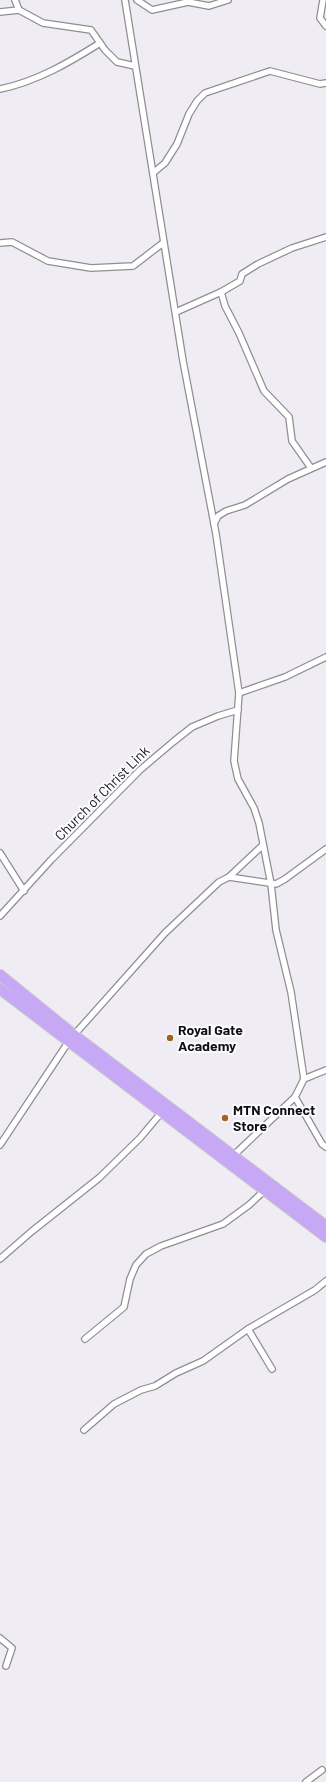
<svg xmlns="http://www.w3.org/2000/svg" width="326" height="1782" viewBox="0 0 326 1782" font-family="Barlow,sans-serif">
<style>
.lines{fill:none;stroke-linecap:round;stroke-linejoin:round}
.street-casing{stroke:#908e94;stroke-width:8}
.highway-casing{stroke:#cacacb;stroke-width:12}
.street{stroke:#fff;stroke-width:5.5}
.highway{stroke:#c6a8f5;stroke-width:10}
.poi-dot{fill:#9c661f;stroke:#fcfbff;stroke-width:1.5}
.labels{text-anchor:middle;stroke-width:4;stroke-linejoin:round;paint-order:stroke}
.street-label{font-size:14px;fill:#101012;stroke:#fcfbff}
.poi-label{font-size:14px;font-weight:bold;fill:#101012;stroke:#fcfbff;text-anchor:start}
</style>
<rect width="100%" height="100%" fill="#efedf3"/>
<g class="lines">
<g class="street-casing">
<g id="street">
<polyline points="15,0 19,10 43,23 91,30 105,50 117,62 135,66"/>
<polyline points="125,0 183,361 216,534 239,693 234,761 238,779 254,808 259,823 271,884 276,930 291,992 304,1079 295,1097 234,1155"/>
<polyline points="137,0 152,10 188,2 209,6 228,0"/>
<polyline points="323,0 320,18 326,26"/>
<polyline points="0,12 19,10"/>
<path d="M0 89C36 82 70 62 100 43"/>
<polyline points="153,173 165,163 177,144 189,114 197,101 205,93 270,71 320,84 326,83"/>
<polyline points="0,243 12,242 48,261 91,268 133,266 163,243"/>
<polyline points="221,292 225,306 239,333 264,391 289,417 292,441 311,468"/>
<polyline points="176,312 221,292 240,281 242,274 258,264 292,248 326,237"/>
<polyline points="214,524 218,516 226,511 245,505 288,479 326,462"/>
<polyline points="239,693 285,677 326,657"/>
<polyline points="0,853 24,891"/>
<polyline points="229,877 276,884 285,879 326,849"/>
<polyline points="0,916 51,860 140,770 173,742 192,727 218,716 238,710"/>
<polyline points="74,1035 165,933 219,882 229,877 263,845"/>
<polyline points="304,1079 326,1070"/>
<polyline points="295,1097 322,1144 326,1147"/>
<polyline points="0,1145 69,1041"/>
<polyline points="0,1259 31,1232 99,1178 140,1138 161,1113"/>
<polyline points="248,1329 272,1369"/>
<polyline points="85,1339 124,1307 130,1279 136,1265 146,1254 161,1246 223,1224 249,1205 265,1190"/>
<polyline points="84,1430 114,1404 141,1390 155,1386 176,1373 203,1361 248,1329 315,1290 326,1281"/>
<polyline points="0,1638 12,1648 6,1666"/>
<polyline points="306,1782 322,1770"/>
</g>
</g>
<g class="highway-casing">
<g id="highway">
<polyline points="0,975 74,1035 326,1226"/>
<polyline points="0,989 326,1237"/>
</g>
</g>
<use href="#street" class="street"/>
<use href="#highway" class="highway"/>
</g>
<g class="poi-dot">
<circle cx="170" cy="1038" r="4"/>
<circle cx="225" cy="1118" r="4"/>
</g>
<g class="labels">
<g class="street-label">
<text transform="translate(102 793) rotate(-45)" y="5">Church of Christ Link</text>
</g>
<g class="poi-label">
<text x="178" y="1035">Royal Gate<tspan x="178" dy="16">Academy</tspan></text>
<text x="233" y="1115">MTN Connect<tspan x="233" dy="16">Store</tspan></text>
</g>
</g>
</svg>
